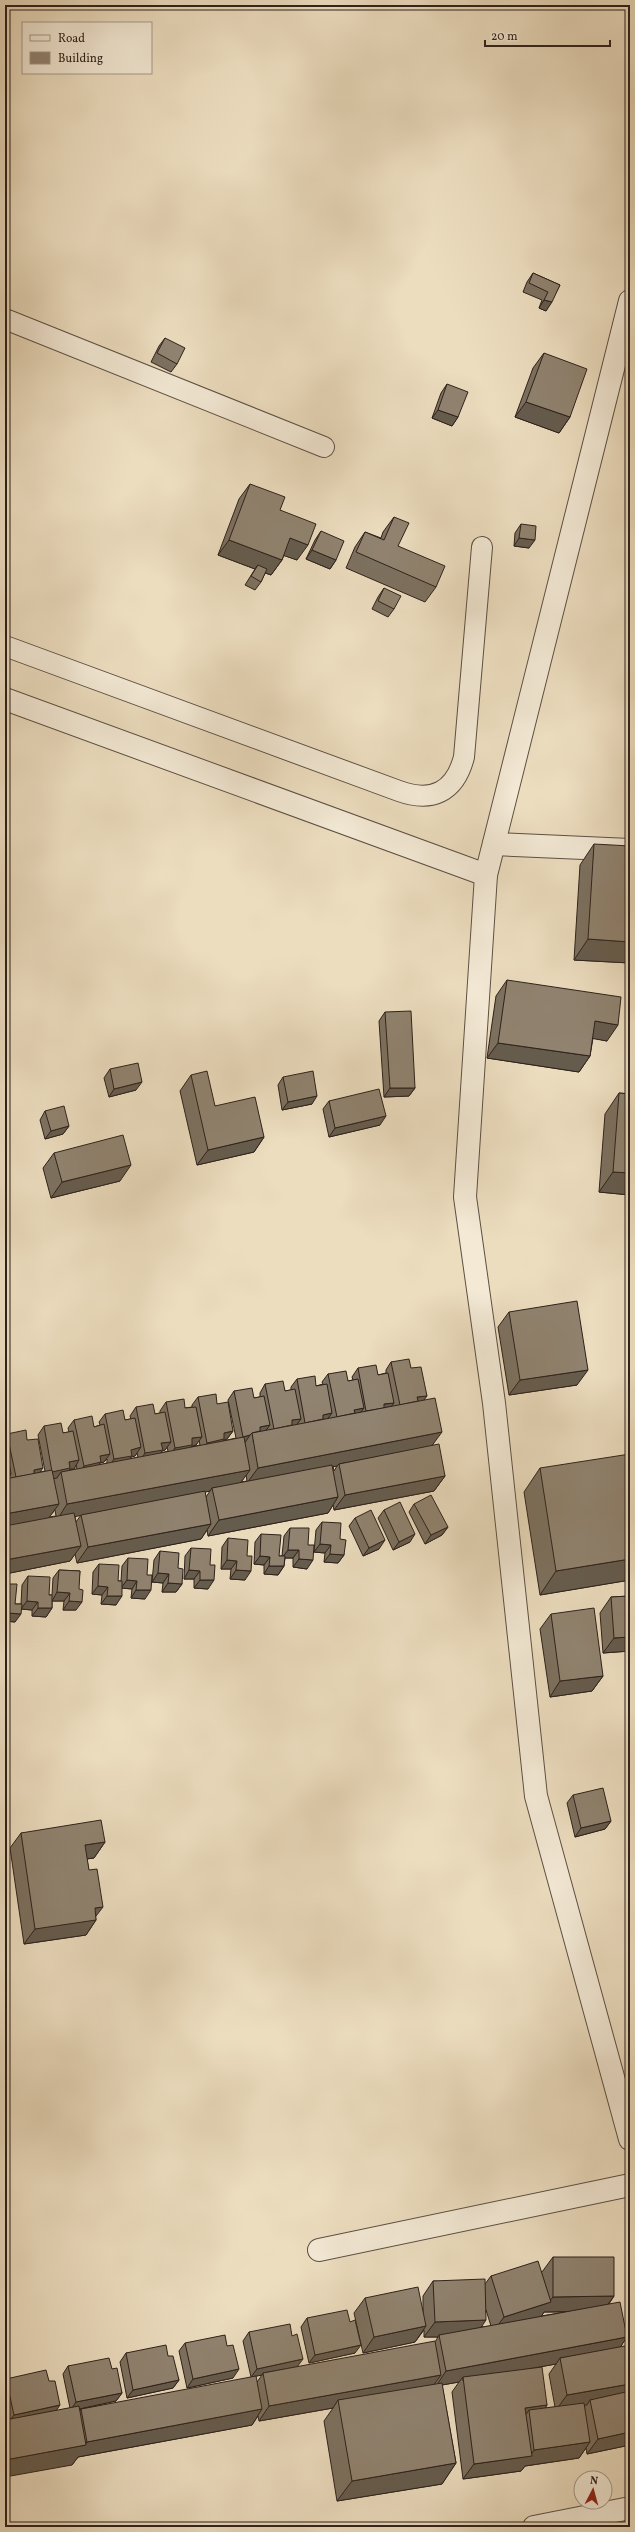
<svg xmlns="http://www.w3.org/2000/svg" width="635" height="2532" viewBox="0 0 635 2532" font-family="Vollkorn,serif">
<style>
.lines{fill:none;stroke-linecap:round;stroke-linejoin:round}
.lane-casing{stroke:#5d5044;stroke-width:22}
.street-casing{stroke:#5d5044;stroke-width:24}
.lane{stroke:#f3e9d5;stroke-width:20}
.street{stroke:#f3e9d5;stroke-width:22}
.wall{fill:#7c7160;stroke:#2d211b;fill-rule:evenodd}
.shaded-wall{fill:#655c4e;stroke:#2d211b}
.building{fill:#908370;stroke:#2d211b}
</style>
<rect width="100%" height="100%" fill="#ecddbf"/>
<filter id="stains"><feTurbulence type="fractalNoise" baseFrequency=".005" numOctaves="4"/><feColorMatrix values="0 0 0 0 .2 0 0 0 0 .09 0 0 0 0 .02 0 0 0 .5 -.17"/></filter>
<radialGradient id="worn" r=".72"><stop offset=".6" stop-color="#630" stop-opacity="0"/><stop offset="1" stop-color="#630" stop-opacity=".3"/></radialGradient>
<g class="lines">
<g class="lane-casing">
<g id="lane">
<polyline points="5,319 324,447"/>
<path d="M5 646 399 791C432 803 455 792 464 757L482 547"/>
</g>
</g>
<g class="street-casing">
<g id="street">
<polyline points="630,301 486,875 465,1197 494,1403 536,1796 630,2139"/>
<polyline points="5,699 486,875"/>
<polyline points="494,844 630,850"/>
<polyline points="319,2250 630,2185"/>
<polyline points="534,2527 630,2508"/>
</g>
</g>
<use href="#lane" class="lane"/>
<use href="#street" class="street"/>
</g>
<g class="wall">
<polygon points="533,273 560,285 546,311 539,308 542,300 523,292 527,282"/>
<polygon points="165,338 177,364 171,372 151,362 159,346"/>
<polygon points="544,353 570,417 559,433 515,417 533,368"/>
<polygon points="447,384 458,417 452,426 432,418 441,393"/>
<polygon points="250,484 280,510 297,560 284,555 282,560 271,575 265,573 261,582 255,590 245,585 255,569 218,555 239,499"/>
<polygon points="394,517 398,546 436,587 425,602 346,568 355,547 365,532 381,538 383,532"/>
<polygon points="521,524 529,548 514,546 515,533"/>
<polygon points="321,531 336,560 330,569 306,559 315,540"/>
<polygon points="384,588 394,609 388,617 372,609 378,597"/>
<polygon points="594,844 630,963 574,960 580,865"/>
<polygon points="507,980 607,1041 593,1038 590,1056 579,1072 487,1058 496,996"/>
<polygon points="385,1012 415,1088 409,1096 384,1097 379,1021"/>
<polygon points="110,1069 136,1090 109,1097 104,1078"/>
<polygon points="191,1075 215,1106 264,1137 254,1152 197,1165 180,1091"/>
<polygon points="283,1077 312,1104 282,1110 278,1085"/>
<polygon points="619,1093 630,1094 630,1195 599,1192 605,1114"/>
<polygon points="329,1101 380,1125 329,1137 323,1109"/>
<polygon points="45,1111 69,1126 63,1134 45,1139 40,1120"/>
<polygon points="54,1153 120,1181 51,1198 43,1168"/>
<polygon points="509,1312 577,1385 509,1395 498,1327"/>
<path d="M391 1362 411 1368 427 1396 423 1400 433 1445 445 1476 434 1491 334 1510 333 1505 328 1513 208 1536 207 1530 201 1539 77 1563 75 1554 70 1561 5 1574V1438L7 1434 27 1440 40 1472 45 1471 38 1435 44 1426 63 1433 69 1432 68 1428 74 1420 94 1427 100 1425 99 1422 105 1414 125 1420 131 1419 130 1416 136 1407 155 1414 160 1413V1411L166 1402 185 1408 192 1407V1405L198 1397 217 1404 233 1431 227 1439 224 1440 223 1441 236 1438 228 1400 234 1391 254 1398 260 1397V1393L265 1384 285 1391 291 1390V1387L297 1379 316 1386 323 1384 322 1382 328 1374 348 1381 353 1380 352 1377 358 1368 378 1375 386 1373V1370ZM199 1440 200 1445 191 1447 192 1446 196 1445ZM167 1447 168 1451 161 1453 162 1451 165 1450ZM137 1453 138 1457 130 1459 131 1457 135 1456ZM107 1459V1463L99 1465 100 1463 104 1462ZM76 1465 77 1469 69 1470 70 1469H74ZM333 1466H337L334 1471ZM246 1475 247 1481 241 1482ZM210 1491 206 1497 205 1492ZM55 1510 56 1516 49 1517ZM81 1515 76 1522 75 1516Z"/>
<polygon points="540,1468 630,1580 540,1595 524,1492"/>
<polygon points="414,1504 448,1527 442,1535 425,1544 409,1512"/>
<polygon points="384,1510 410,1542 393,1550 378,1518"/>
<polygon points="355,1518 379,1549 363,1556 349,1526"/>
<polygon points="322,1522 340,1539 344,1555 338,1563 324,1562 325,1553 314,1552 316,1530"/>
<polygon points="290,1528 307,1569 293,1567 293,1558 285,1558 284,1566 278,1575 264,1574 264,1565 254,1564 255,1542 261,1534 279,1556 282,1556 284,1536"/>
<polygon points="228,1538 245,1580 230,1579 231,1569 221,1569 222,1547"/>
<polygon points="191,1548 208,1589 194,1588 194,1579 184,1579 185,1556"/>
<polygon points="160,1551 178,1568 182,1584 176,1592 162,1592 163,1583 152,1582 154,1560"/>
<polygon points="128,1558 145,1599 131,1598 132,1589 122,1588 116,1605 101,1604 102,1595 92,1594 93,1572 99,1564 118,1581 121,1581 122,1566"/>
<polygon points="59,1570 80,1571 76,1610 63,1610 64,1601 52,1601 52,1608 46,1617 32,1616 32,1610 21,1609 15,1622 5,1621 5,1584 15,1604 21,1604 22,1585 28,1576 49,1595 52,1595 53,1578"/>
<polygon points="630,1596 630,1651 603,1653 600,1613 611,1597"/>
<polygon points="551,1614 603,1676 592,1691 550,1697 540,1629"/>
<polygon points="573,1795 611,1821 605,1829 575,1837 567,1803"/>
<polygon points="21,1833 105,1842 94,1858 87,1859 96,1920 86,1935 24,1944 10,1848"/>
<path d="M553 2257 614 2296 609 2304 627 2337 620 2347 630 2445 587 2454 586 2448 579 2458 525 2466 521 2471 463 2479 452 2392 459 2382 442 2385 456 2463 442 2484 337 2501 324 2421 333 2408 259 2421 258 2416 252 2425 78 2457 72 2465 7 2420 5 2410V2380L6 2379 56 2411 70 2408 63 2374 68 2366 112 2369 122 2393 116 2401 79 2409 80 2411 81 2409 257 2382 262 2375 251 2377 243 2341 249 2332 298 2367 435 2342 438 2337H424V2330L415 2342 363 2353 354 2313 365 2298 423 2313V2296L433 2281 485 2284 491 2276 542 2272ZM486 2310 491 2326 481 2327ZM544 2312H566L541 2316ZM556 2364 549 2374 555 2407 545 2408 547 2405 533 2368Z"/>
<polygon points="307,2318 355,2353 309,2363 301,2327"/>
<polygon points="185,2343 233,2378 187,2388 179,2351"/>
<polygon points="126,2353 168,2356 179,2380 173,2388 127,2398 120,2362"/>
</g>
<g class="shaded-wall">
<polygon points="544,300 552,302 546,311 539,308"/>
<polygon points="526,402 570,417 559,433 515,417"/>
<polygon points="438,410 458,417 452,426 432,418"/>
<polygon points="290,538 308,545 297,560 279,554"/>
<polygon points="519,538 535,540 529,548 514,546"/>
<polygon points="229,540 282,560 271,575 255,569 258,565 255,569 218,555"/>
<polygon points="312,550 336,560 330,569 306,559"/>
<polygon points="588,939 630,942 630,963 574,960"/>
<polygon points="595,1021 618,1025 607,1041 584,1037"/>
<polygon points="498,1043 590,1056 579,1072 487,1058"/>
<polygon points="142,1082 136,1090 109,1097 114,1089"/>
<polygon points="390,1088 415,1088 409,1096 384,1097"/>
<polygon points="317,1096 312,1104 282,1110 288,1102"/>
<polygon points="386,1116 380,1125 329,1137 335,1128"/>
<polygon points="69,1126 63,1134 45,1139 51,1131"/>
<polygon points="264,1137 254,1152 197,1165 208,1150"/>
<polygon points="131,1165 120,1181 51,1198 62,1182"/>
<polygon points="613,1172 630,1173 630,1195 599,1192"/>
<polygon points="588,1370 577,1385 509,1395 520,1380"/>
<polygon points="427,1396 421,1404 418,1405 417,1397"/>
<polygon points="394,1403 388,1411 361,1422 384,1404"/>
<polygon points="364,1408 358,1416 354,1417 354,1410"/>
<polygon points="332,1413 326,1421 299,1433 323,1415"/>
<polygon points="301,1419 295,1427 268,1439 292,1420"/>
<polygon points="270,1425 264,1433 253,1442 260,1427"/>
<polygon points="233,1431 227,1439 224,1440 218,1447 201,1451 207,1443 224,1433"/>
<polygon points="442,1432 431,1447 339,1464 337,1466 247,1483 258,1468"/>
<polygon points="250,1435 244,1444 243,1437"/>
<polygon points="202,1437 196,1445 192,1446 187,1453 169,1456 175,1448 192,1438"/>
<polygon points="171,1442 165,1450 162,1451 157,1458 139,1462 145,1453 161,1443"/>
<polygon points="141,1447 135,1456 131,1457 126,1464 108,1468 114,1459 131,1450"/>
<polygon points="110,1454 104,1462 100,1463 95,1470 78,1474 84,1466 100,1456"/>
<polygon points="79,1460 74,1469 70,1469 65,1477 61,1472 57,1478 47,1480 52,1472 69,1462"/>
<polygon points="43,1468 37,1476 33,1477 34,1470"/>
<polygon points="250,1470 239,1485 212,1488 210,1491 57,1520 67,1504"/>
<polygon points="11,1474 6,1482 5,1483 5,1475"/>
<polygon points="445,1476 434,1491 334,1510 345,1495"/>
<polygon points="338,1497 328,1513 208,1536 219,1520"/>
<polygon points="59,1504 48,1519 5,1528 5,1514"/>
<polygon points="211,1524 201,1539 77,1563 88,1547"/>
<polygon points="448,1527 442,1535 425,1544 431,1535"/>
<polygon points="415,1534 410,1542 393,1550 399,1542"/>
<polygon points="385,1540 379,1549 363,1556 369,1548"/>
<polygon points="320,1544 331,1545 325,1553 314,1552"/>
<polygon points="81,1546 70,1561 5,1574 5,1560"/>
<polygon points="288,1550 299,1550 293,1558 282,1558"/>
<polygon points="330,1554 344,1555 338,1563 324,1562"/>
<polygon points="260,1556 270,1557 264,1565 254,1564"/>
<polygon points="299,1559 313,1560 307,1569 293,1567"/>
<polygon points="630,1559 630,1580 540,1595 556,1571"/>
<polygon points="227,1560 237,1561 231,1569 221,1569"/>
<polygon points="269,1566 284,1566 278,1575 264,1574"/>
<polygon points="189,1570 200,1571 194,1579 184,1579"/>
<polygon points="236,1570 251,1571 245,1580 230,1579"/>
<polygon points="158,1573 169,1574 163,1583 152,1582"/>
<polygon points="127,1580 137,1581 132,1589 121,1588"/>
<polygon points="200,1580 214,1580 208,1589 194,1588"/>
<polygon points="168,1583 182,1584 176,1592 162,1592"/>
<polygon points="98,1586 108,1587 102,1595 92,1594"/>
<polygon points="136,1590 151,1590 145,1599 131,1598"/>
<polygon points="57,1592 70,1593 64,1601 52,1601"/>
<polygon points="107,1596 122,1596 116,1605 101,1604"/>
<polygon points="27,1601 38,1602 32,1610 21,1609"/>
<polygon points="69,1601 82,1602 76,1610 63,1610"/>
<polygon points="38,1608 52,1608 46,1617 32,1616"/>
<polygon points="8,1613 21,1614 15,1622 5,1621 5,1617"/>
<polygon points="630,1637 630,1651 603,1653 614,1638"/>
<polygon points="603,1676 592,1691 550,1697 560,1681"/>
<polygon points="5,1813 9,1813 5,1818"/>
<polygon points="611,1821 605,1829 575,1837 581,1828"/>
<polygon points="105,1842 94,1858 75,1860 85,1845"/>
<polygon points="103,1907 93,1920 96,1920 86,1935 24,1944 35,1929 95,1908"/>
<polygon points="614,2296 603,2311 544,2312 541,2317 493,2332 504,2317 548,2303 553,2297"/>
<polygon points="486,2320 476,2335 439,2335 438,2337 424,2337 435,2322"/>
<polygon points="426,2326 415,2342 363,2353 374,2337"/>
<polygon points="627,2337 617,2352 560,2358 556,2364 463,2381 463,2377 459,2382 436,2386 446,2371"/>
<polygon points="361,2345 355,2353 309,2363 315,2355"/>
<polygon points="303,2359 297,2367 263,2373 262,2375 251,2377 257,2369"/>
<polygon points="239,2369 233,2378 187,2388 193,2379"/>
<polygon points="441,2375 430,2390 338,2400 333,2408 259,2421 269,2406"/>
<polygon points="179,2380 173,2388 127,2398 133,2390"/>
<polygon points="630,2384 630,2397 590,2400 587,2405 556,2410 567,2395"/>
<polygon points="122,2393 116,2401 70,2411 76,2402"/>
<polygon points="60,2405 54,2414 8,2423 14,2415"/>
<polygon points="547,2405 536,2421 529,2410 520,2423 525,2408"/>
<polygon points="262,2409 252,2425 78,2457 72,2465 5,2477 5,2460 85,2445 87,2442"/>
<polygon points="630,2432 630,2445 587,2454 598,2439"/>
<polygon points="590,2442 579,2458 525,2466 521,2471 463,2479 474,2464 530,2456 534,2450"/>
<polygon points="456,2463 442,2484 337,2501 352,2481"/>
</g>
<g class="building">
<polygon points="533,273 560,285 552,302 544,300 548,292 529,283"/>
<polygon points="165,338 185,348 177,364 157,353"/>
<polygon points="544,353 587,369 570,417 526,402"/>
<polygon points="447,384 468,392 458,417 438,410"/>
<polygon points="250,484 285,497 280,510 316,524 308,545 290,538 282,560 229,540"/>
<polygon points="394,517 409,523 398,546 445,566 436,587 356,552 365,532 384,540"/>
<polygon points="521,524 536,526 535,540 519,538"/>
<polygon points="321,531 344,541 336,560 312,550"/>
<polygon points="258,565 267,569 261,582 251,576"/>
<polygon points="384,588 401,596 394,609 378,601"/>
<polygon points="594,844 630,846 630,942 588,939"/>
<polygon points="507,980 621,997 618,1025 595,1021 590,1056 498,1043"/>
<polygon points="411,1011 415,1088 390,1088 385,1012"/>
<polygon points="138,1063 142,1082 114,1089 110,1069"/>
<polygon points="207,1071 215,1106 255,1097 264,1137 208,1150 191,1075"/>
<polygon points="313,1071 317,1096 288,1102 283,1077"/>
<polygon points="379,1089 386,1116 335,1128 329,1101"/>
<polygon points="619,1093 630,1094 630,1173 613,1172"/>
<polygon points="64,1106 69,1126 51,1131 45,1111"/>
<polygon points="123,1135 131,1165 62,1182 54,1153"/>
<polygon points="577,1301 588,1370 520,1380 509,1312"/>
<polygon points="409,1359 411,1368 421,1367 427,1396 417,1397 418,1401 400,1405 391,1362"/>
<polygon points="376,1365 378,1375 388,1373 394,1403 384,1404 384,1408 366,1411 358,1368"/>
<polygon points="346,1371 348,1381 358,1379 364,1408 354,1410 355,1413 337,1417 328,1374"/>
<polygon points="315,1376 316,1386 327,1384 332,1413 323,1415 323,1419 305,1423 297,1379"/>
<polygon points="283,1381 285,1391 295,1389 301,1419 292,1420 292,1425 274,1429 265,1384"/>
<polygon points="252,1388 254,1398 264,1396 270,1425 260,1427 260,1431 252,1433 250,1435 243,1437 234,1391"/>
<polygon points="216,1394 217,1404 228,1402 233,1431 224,1433 224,1439 207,1443 198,1397"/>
<polygon points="435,1398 442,1432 258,1468 252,1433"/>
<polygon points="184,1399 185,1408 196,1407 202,1437 192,1438 192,1445 175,1448 166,1402"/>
<polygon points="153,1404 155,1414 165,1412 171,1442 161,1443 163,1450 145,1453 136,1407"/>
<polygon points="123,1410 125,1420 135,1418 141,1447 131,1450 132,1456 114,1459 105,1414"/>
<polygon points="92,1416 94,1427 104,1424 110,1454 100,1456 101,1462 84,1466 74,1420"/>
<polygon points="61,1423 63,1433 73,1431 79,1460 69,1462 70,1468 52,1472 44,1426"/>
<polygon points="26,1430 27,1440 38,1439 43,1468 34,1470 34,1474 16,1477 7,1434"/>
<polygon points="244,1437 250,1470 67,1504 61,1472"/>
<polygon points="439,1444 445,1476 345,1495 339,1464"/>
<polygon points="5,1445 6,1445 11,1474 5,1475"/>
<polygon points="630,1454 630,1559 556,1571 540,1468"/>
<polygon points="332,1465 338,1497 219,1520 212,1488"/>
<polygon points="52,1470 59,1504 5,1514 5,1479"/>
<polygon points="205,1491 211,1524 88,1547 81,1515"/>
<polygon points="431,1495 448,1527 431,1535 414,1504"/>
<polygon points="400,1502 415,1534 399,1542 384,1510"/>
<polygon points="371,1510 385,1540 369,1548 355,1518"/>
<polygon points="74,1513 81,1546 5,1560 5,1526"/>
<polygon points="322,1522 341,1523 340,1539 346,1540 344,1555 330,1554 331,1545 320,1544"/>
<polygon points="290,1528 309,1528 308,1545 314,1545 313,1560 299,1559 299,1550 288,1550"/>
<polygon points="261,1534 281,1535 279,1556 285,1556 284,1566 269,1566 270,1557 260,1556"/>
<polygon points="228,1538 248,1540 247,1556 252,1556 251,1571 236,1570 237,1561 227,1560"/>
<polygon points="191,1548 211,1549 210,1565 215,1565 214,1580 200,1580 200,1571 189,1570"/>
<polygon points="160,1551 179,1553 178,1568 183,1569 182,1584 168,1583 169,1574 158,1573"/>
<polygon points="128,1558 148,1559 147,1575 152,1575 151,1590 136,1590 137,1581 127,1580"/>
<polygon points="99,1564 119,1565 118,1581 122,1581 122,1596 107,1596 108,1587 98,1586"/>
<polygon points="59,1570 80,1571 79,1589 83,1590 82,1602 69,1601 70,1593 57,1592"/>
<polygon points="28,1576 50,1577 49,1595 52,1595 52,1608 38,1608 38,1602 27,1601"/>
<polygon points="5,1584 17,1584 15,1604 22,1604 21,1614 8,1613 8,1607 5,1607"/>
<polygon points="630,1596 630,1637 614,1638 611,1597"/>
<polygon points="594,1608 603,1676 560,1681 551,1614"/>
<polygon points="603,1788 611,1821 581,1828 573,1795"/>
<polygon points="5,1796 9,1813 5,1813"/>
<polygon points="101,1820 105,1842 85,1845 89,1870 97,1869 103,1907 95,1908 96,1920 35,1929 21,1833"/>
<polygon points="553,2257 614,2257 614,2296 553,2297"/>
<polygon points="538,2261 551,2302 504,2317 491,2276"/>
<polygon points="485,2279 486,2320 435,2322 433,2281"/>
<polygon points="418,2287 426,2326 374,2337 365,2298"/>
<polygon points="620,2302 627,2337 446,2371 439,2335"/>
<polygon points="347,2310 350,2322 355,2320 361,2345 315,2355 307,2318"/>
<polygon points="290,2324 292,2336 297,2334 303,2359 257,2369 249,2332"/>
<polygon points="225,2335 227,2346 233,2345 239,2369 193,2379 185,2343"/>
<polygon points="435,2341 441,2375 269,2406 263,2373"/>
<polygon points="166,2345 168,2356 173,2356 179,2380 133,2390 126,2353"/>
<polygon points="630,2345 630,2384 567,2395 560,2358"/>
<polygon points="109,2358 112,2369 117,2368 122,2393 76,2402 68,2366"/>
<polygon points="542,2367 547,2405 525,2408 532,2456 474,2464 463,2377"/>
<polygon points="46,2370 49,2381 55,2381 60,2405 14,2415 6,2379"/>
<polygon points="256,2376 262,2409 87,2442 81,2409"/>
<polygon points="442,2383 456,2463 352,2481 338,2400"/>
<polygon points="630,2391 630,2432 598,2439 590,2400"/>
<polygon points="584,2403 590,2442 534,2450 529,2410"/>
<polygon points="79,2406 86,2445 5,2460 5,2420"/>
</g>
<rect width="635" height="2532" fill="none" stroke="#ecddbf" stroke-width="20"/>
<rect x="6" y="6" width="623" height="2520" fill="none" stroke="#2d211b" stroke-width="2"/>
<rect x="10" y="10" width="615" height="2512" fill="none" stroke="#2d211b"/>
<rect x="22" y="22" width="130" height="52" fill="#f3e9d5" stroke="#a4998b"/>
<rect x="30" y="35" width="20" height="6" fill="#f3e9d5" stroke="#a4998b"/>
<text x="58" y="42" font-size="12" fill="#2d211b">Road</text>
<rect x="30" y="52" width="20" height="12" fill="#908370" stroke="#a4998b"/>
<text x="58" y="62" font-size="12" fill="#2d211b">Building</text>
<g transform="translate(593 2490) rotate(6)"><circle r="19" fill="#f3e9d5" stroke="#a4998b"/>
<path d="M0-3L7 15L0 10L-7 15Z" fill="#8f2418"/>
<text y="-6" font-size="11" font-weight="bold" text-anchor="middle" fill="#2d211b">N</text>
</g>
<path d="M485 40v6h125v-6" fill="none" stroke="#2d211b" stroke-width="2"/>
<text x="491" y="40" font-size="12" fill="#2d211b" stroke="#f3e9d5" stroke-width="3" paint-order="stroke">20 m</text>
<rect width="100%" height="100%" filter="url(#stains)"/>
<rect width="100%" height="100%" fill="url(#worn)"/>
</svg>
